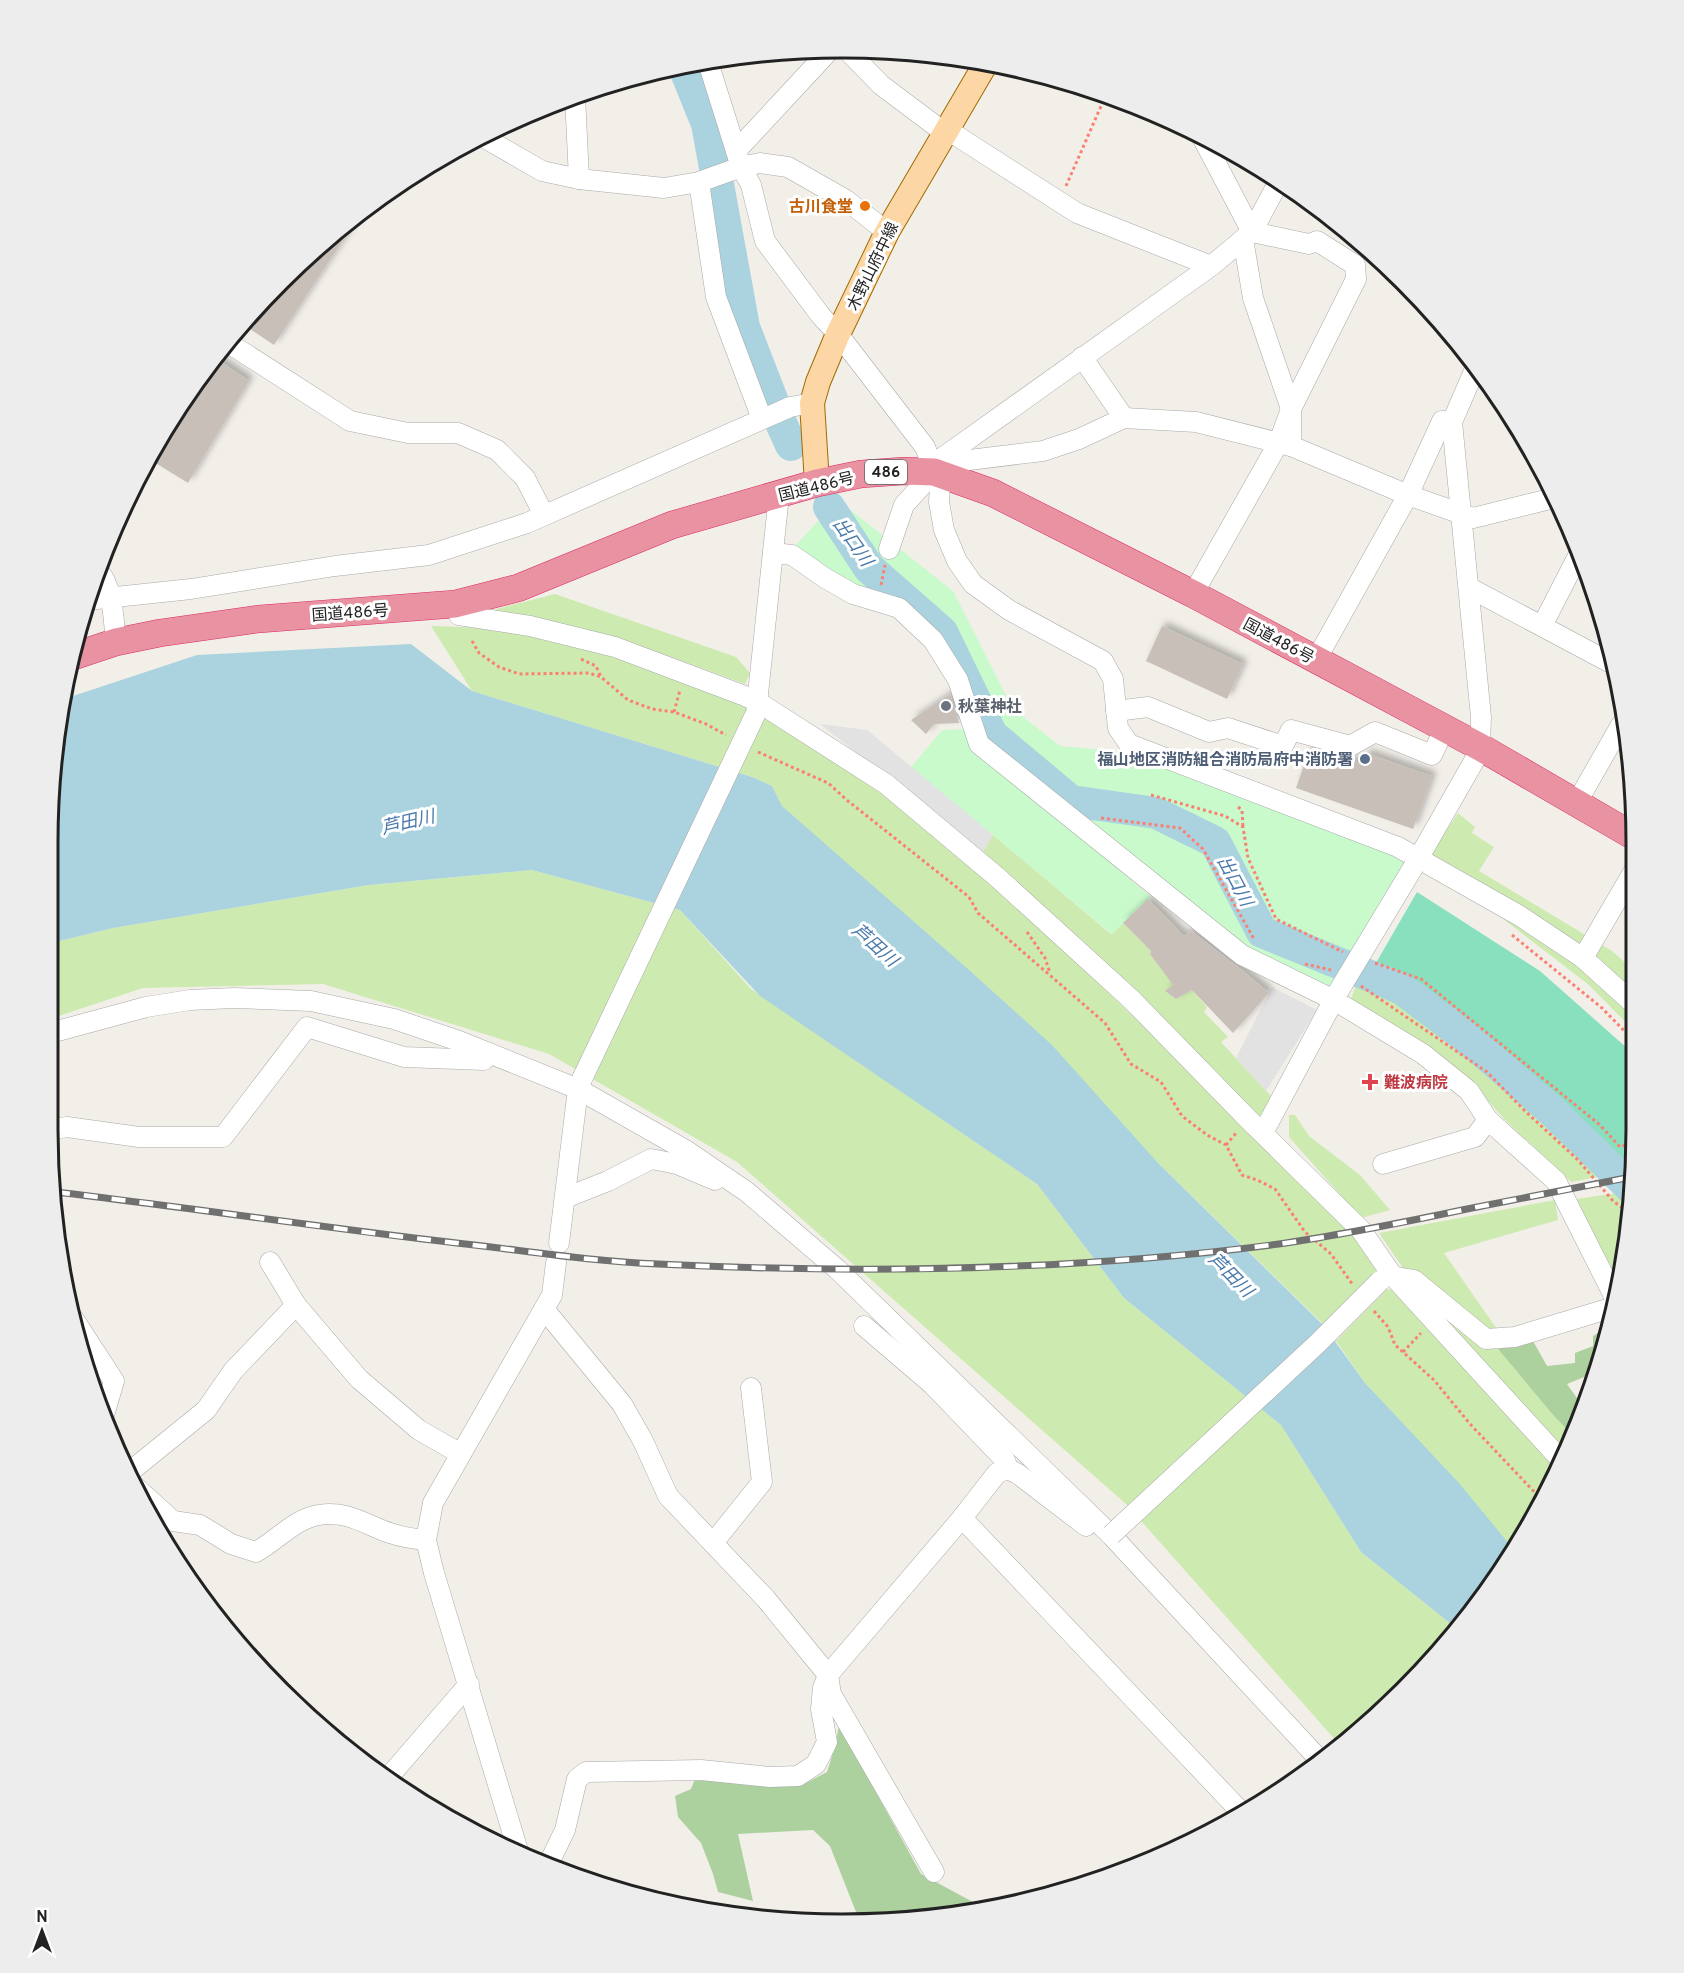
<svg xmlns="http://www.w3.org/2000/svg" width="1684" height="1973" viewBox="0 0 1684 1973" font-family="Overpass,'Noto Sans JP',sans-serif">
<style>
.grass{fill:#cdebb0}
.forest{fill:#add19e}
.park{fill:#c8facc}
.pitch{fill:#88e0be}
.parking{fill:#e2e2e2}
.water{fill:#aad3df}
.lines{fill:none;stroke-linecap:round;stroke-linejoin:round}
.river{stroke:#aad3df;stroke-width:32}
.building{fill:#c7bfb8;filter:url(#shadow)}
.minor-casing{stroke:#a9a9a9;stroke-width:21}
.major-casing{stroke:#a06b00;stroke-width:26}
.highway-casing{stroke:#dc2a67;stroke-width:28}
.path{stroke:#fa8072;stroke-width:3;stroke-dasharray:3 3;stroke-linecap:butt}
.minor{stroke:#fff;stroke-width:20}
.major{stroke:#fcd6a4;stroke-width:24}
.highway{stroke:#e892a2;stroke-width:27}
.rail-casing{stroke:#707070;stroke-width:7}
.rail{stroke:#fff;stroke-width:4.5;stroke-dasharray:14;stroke-linecap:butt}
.minor-bridge-casing{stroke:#a9a9a9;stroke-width:21;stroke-linecap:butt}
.minor-bridge{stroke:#fff;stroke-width:20}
.food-dot{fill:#e8710a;stroke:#fff;stroke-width:2}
.worship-dot{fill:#6b7280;stroke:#fff;stroke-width:2}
.service-dot{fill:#5c6f8a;stroke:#fff;stroke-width:2}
.health-dot{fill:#e0444e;stroke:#fff;stroke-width:2}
.labels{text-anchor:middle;stroke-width:6;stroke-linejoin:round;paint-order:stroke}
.shield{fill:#fff;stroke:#646464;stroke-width:1.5}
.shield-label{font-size:15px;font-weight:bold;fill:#222}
.food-label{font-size:16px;font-weight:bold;fill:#c56008;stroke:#fff;text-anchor:end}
.street-label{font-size:16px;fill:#222;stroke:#fff}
.worship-label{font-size:16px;font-weight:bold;fill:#5b616d;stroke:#fff;text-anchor:start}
.service-label{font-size:16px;font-weight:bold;fill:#4e5e75;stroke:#fff;text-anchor:end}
.health-label{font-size:16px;font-weight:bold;fill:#be3a42;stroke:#fff;text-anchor:start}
.water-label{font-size:18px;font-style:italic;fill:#4a7aab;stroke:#fff}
.rim{fill:none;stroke:#222;stroke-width:3}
</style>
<defs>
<filter id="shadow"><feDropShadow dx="4.5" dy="-4.5" stdDeviation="3" flood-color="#0004"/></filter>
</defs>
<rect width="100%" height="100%" fill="#f2efe9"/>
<g class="grass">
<polygon points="555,594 736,657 750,673 745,684 665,655 489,611"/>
<polygon points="431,626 495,628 604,650 729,698 775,720 876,787 1012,899 1213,1094 1348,1225 1379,1275 1325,1326 1158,1163 782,806 772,786 752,777 472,691"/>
<polygon points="1458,813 1475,827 1472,833 1494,847 1479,871 1612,951 1635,971 1635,1032 1589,985 1476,898 1430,855"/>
<polygon points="993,835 1111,934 1123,923 1151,951 1150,954 1173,985 1166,992 1176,999 1192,990 1207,1007 1204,1012 1228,1037 1221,1042 1271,1096 1268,1112 1258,1116 1075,937 983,852"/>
<polygon points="532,870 680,910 751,989 1037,1184 1124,1298 1281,1425 1361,1552 1456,1628 1403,1693 1338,1743 1126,1504 737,1162 549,1054 323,984 143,988 50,1019 51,943 113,928 369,885"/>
<polygon points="1358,978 1403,998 1474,1053 1608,1175 1571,1182 1503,1118 1479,1090 1351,999"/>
<polygon points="1289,1115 1295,1115 1309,1136 1360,1175 1390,1210 1361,1218 1289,1137"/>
<polygon points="1630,1191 1621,1286 1619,1292 1577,1199"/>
<polygon points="1555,1200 1558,1220 1444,1253 1501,1335 1485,1331 1405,1271 1379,1233"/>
<polygon points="1387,1289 1397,1291 1559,1466 1514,1550 1365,1383 1336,1341"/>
<polygon points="1422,1295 1491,1349 1498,1349 1553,1415 1574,1437 1566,1453"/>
</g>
<g class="forest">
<polygon points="1609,1326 1594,1373 1567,1384 1584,1408 1574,1437 1553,1415 1498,1349 1533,1341 1547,1366 1575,1363 1575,1353 1593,1346 1593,1336"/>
<polygon points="839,1725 921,1874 986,1909 945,1918 861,1918 858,1917 830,1846 813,1830 738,1834 753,1901 718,1892 713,1874 701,1843 678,1817 675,1796 691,1789 697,1774 755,1784 806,1783 827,1772 835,1747"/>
</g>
<g class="park">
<polygon points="838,500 953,591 1013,709 1060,746 1116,751 1201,776 1401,857 1408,864 1328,989 1251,952 985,741 941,640 792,549"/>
<polygon points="968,729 974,746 1151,897 1112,934 911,767 942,730"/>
</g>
<polygon class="pitch" points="1417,892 1540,971 1636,1056 1636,1131 1633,1163 1620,1165 1465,1022 1373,968"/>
<g class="parking">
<polygon points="820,724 867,730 993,835 983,852"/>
<polygon points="1272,987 1317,1010 1266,1091 1236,1058"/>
</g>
<polygon class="water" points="411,644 472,691 752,777 772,786 782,806 969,970 1052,1045 1158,1163 1324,1326 1365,1383 1459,1483 1514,1550 1502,1572 1456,1628 1361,1552 1281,1425 1124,1298 1037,1184 760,996 680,910 532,870 369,885 113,928 51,943 55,739 64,699 197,655"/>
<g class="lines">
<g class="river">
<polyline points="684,67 707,124 744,327 773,402"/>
<polyline points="781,423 791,445"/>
<polyline points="829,507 869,568 942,632 992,735 1071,801 1156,813 1215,842 1262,932 1402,989 1463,1035 1552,1111 1630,1187"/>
</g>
</g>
<g class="building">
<polygon points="358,217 274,345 244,325 319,245"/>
<polygon points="214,357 249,381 188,483 149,459"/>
<polygon points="1162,626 1243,664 1227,699 1146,661"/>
<polygon points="950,694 959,723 934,724 926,734 911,720"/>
<polygon points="1310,748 1362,764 1366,753 1432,776 1413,829 1296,788"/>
<polygon points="1148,899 1184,936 1191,931 1243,971 1269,993 1233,1033 1192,990 1176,999 1165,991 1173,985 1150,954 1151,951 1123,923"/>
</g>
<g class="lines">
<g class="minor-casing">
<g id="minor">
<polyline points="848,51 881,85 945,133 957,136 1077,213 1211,266"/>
<polyline points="708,62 741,167 751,185 765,241 821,316 838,334 925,447 940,486 939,502 944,530 957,561 973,584 1009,610 1103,661 1113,679 1118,728 1129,744 1398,847 1520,916 1583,958 1635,1005"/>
<polyline points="575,96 579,179"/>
<polyline points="483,137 542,171 579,179 664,188 699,182 741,167 760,163 788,167 846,200 887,232"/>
<polyline points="736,151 828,52"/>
<polyline points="699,182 716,297 762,419"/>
<polyline points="1243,239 1253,298 1291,409 1291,446 1408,495 1473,518 1554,498"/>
<polyline points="227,342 350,421 408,433 458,433 497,450 525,478 544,515"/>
<polyline points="1082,357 1124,418"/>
<polyline points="937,471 961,461 1043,451 1079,439 1124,418 1196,422 1291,446"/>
<polyline points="889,549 904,505 934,472 942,458 1211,266 1252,232 1278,183"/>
<polyline points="773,553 792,555 825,578 853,594 899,608 933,640 958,680 979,744 1242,955 1334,1000 1423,1054 1469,1091 1488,1120 1556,1181 1616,1300"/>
<path d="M97 569C114 588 113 618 116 642"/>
<polyline points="1470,588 1609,662"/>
<polyline points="1193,594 1279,442 1291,409 1356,279 1355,265 1317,241 1309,244 1252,232 1201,135"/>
<polyline points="87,600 191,589 335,566 429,555 527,523 790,407 812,403"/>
<polyline points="455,604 459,615 530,626 615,647 745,696 758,702 886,784 997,877 1132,1000 1248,1119 1361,1230 1392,1275 1562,1461"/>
<polyline points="1542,626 1579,554"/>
<polyline points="1316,660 1408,495 1442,421 1452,422"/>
<polyline points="1116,711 1148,707 1209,732 1228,728 1283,746 1291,730 1350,746 1375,732 1432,755 1445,728"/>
<polyline points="756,713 779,495"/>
<polyline points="1576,804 1621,725"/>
<polyline points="1414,866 1474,761 1480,747 1481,717 1452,422 1475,369"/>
<polyline points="1583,958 1635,869"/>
<polyline points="50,1033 146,1007 190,1000 234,998 311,1001 394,1019 459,1041 578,1089 687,1151 747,1192 837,1269 1111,1535 1318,1758"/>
<polyline points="48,1130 67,1127 139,1137 223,1137 307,1027 404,1057 484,1060 489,1053"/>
<polyline points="1263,1133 1338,992"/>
<polyline points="1383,1164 1475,1137 1488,1120"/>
<polyline points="565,1198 608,1181 651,1159 677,1164 715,1180"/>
<polyline points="559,1243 578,1089 582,1079"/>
<polyline points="270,1262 296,1305 359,1379 419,1430 461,1454"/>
<polyline points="1391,1276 1414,1280 1486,1339 1515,1337 1614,1307"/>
<polyline points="544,1309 622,1404 643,1441 668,1496 766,1599 828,1675 831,1694 934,1872"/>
<polyline points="73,1318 114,1381 104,1415"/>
<polyline points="864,1326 933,1385 1005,1460 1008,1469"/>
<polyline points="127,1474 206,1410 233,1371 296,1305"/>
<path d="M130 1482 173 1521 200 1525 231 1544 256 1552C276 1541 296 1518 319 1515 347 1510 366 1525 390 1533 402 1537 414 1539 426 1540"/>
<polyline points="962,1518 1244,1815"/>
<polyline points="713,1543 762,1482 751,1388"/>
<polyline points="387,1779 469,1684"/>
<polyline points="519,1854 434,1573 426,1540 433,1503 552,1295 556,1263"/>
<polyline points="547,1867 565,1830 577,1779 586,1772 701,1770 770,1777 798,1776 816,1764 827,1742 821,1709 823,1688 828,1675 962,1518 997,1473 1008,1469 1018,1474 1086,1526"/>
</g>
</g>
<g class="major-casing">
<polyline id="major" points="817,483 812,403 818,382 838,334 887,232 985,65"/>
</g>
<g class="highway-casing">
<polyline id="highway" points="74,656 116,642 160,633 259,619 455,604 518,588 672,525 817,483 861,474 904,471 934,472 993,493 1193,594 1480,747 1635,837"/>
</g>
<g class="path">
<polyline points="1066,186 1105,97"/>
<polyline points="881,585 885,565"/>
<polyline points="472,641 479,653 499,667 519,674 589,673 601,677 628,700 652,709 674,712 706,724 726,735"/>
<polyline points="581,659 596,666 601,677"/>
<polyline points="674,712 680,690"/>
<polyline points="758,752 828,783 848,801 969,897 978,913 1105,1023 1131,1064 1161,1082 1182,1116 1207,1135 1226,1145 1242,1175 1257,1180 1275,1189 1305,1232 1331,1254 1353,1285"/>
<polyline points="1151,795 1225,816 1243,827 1248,858 1276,919 1343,952"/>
<polyline points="1238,807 1242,810 1243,827"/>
<polyline points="1101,818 1180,828 1203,849 1254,939"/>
<polyline points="1027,932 1045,958 1050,973"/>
<polyline points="1512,935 1602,1008 1636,1043"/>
<polyline points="1375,963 1421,979 1600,1125 1620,1147 1635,1141"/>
<polyline points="1305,964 1331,970"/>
<polyline points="1361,986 1487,1072 1525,1111 1578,1160 1613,1201 1628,1212"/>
<polyline points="1226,1145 1237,1132"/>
<polyline points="1374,1311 1388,1327 1395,1345 1434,1380 1470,1424 1541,1499"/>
<polyline points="1403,1352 1421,1333"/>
</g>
<use href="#minor" class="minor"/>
<use href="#major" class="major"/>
<use href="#highway" class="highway"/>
<g class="rail-casing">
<path id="rail" d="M56 1192C201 1209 346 1231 491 1247 547 1254 602 1262 658 1264 865 1274 1073 1271 1279 1244 1342 1235 1405 1222 1467 1209 1522 1198 1577 1188 1631 1177"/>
</g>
<use href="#rail" class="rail"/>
<g class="minor-bridge-casing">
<g id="minor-bridge">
<polyline points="1338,992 1414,866"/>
<polyline points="583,1077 756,713"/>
<polyline points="1111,1535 1318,1343 1380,1281"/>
</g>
</g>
<use href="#minor-bridge" class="minor-bridge"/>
</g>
<circle class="food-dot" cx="865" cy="206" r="6"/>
<circle class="worship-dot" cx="946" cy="706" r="6"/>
<circle class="service-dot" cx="1365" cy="759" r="6"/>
<path class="health-dot" d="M1367 1073h6v6h6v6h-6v6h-6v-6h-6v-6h6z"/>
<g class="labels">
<rect class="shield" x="865" y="460" width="42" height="24" rx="4.5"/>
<g class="shield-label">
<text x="886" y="477">486</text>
</g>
<g class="food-label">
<text x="853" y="212">古川食堂</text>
</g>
<g class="street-label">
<text transform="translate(872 266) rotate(-64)" y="6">木野山府中線</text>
<text transform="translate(816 486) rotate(-14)" y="6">国道486号</text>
<text transform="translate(350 612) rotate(-4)" y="6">国道486号</text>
<text transform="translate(1279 640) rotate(28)" y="6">国道486号</text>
</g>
<g class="worship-label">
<text x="958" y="712">秋葉神社</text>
</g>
<g class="service-label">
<text x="1353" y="765">福山地区消防組合消防局府中消防署</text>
</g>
<g class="health-label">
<text x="1384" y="1088">難波病院</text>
</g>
<g class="water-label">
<text transform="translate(853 542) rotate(55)" y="6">出口川</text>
<text transform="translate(408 822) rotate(-13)" y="6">芦田川</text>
<text transform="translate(1235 881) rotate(62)" y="6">出口川</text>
<text transform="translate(875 945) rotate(42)" y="6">芦田川</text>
<text transform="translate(1231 1275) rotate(45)" y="6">芦田川</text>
</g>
</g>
<path d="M0 0H1684V1973H0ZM842 58H842A784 784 0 0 1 1626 842V1130A784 784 0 0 1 842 1914H842A784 784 0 0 1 58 1130V842A784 784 0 0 1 842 58Z" fill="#ededed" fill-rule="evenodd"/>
<path class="rim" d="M842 58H842A784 784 0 0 1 1626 842V1130A784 784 0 0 1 842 1914H842A784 784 0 0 1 58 1130V842A784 784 0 0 1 842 58Z"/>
<g transform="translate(42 1931)" stroke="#ffffff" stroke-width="4.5" paint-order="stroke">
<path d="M0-4.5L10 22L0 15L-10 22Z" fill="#222222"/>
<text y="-9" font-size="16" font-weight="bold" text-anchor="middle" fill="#222222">N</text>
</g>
</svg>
